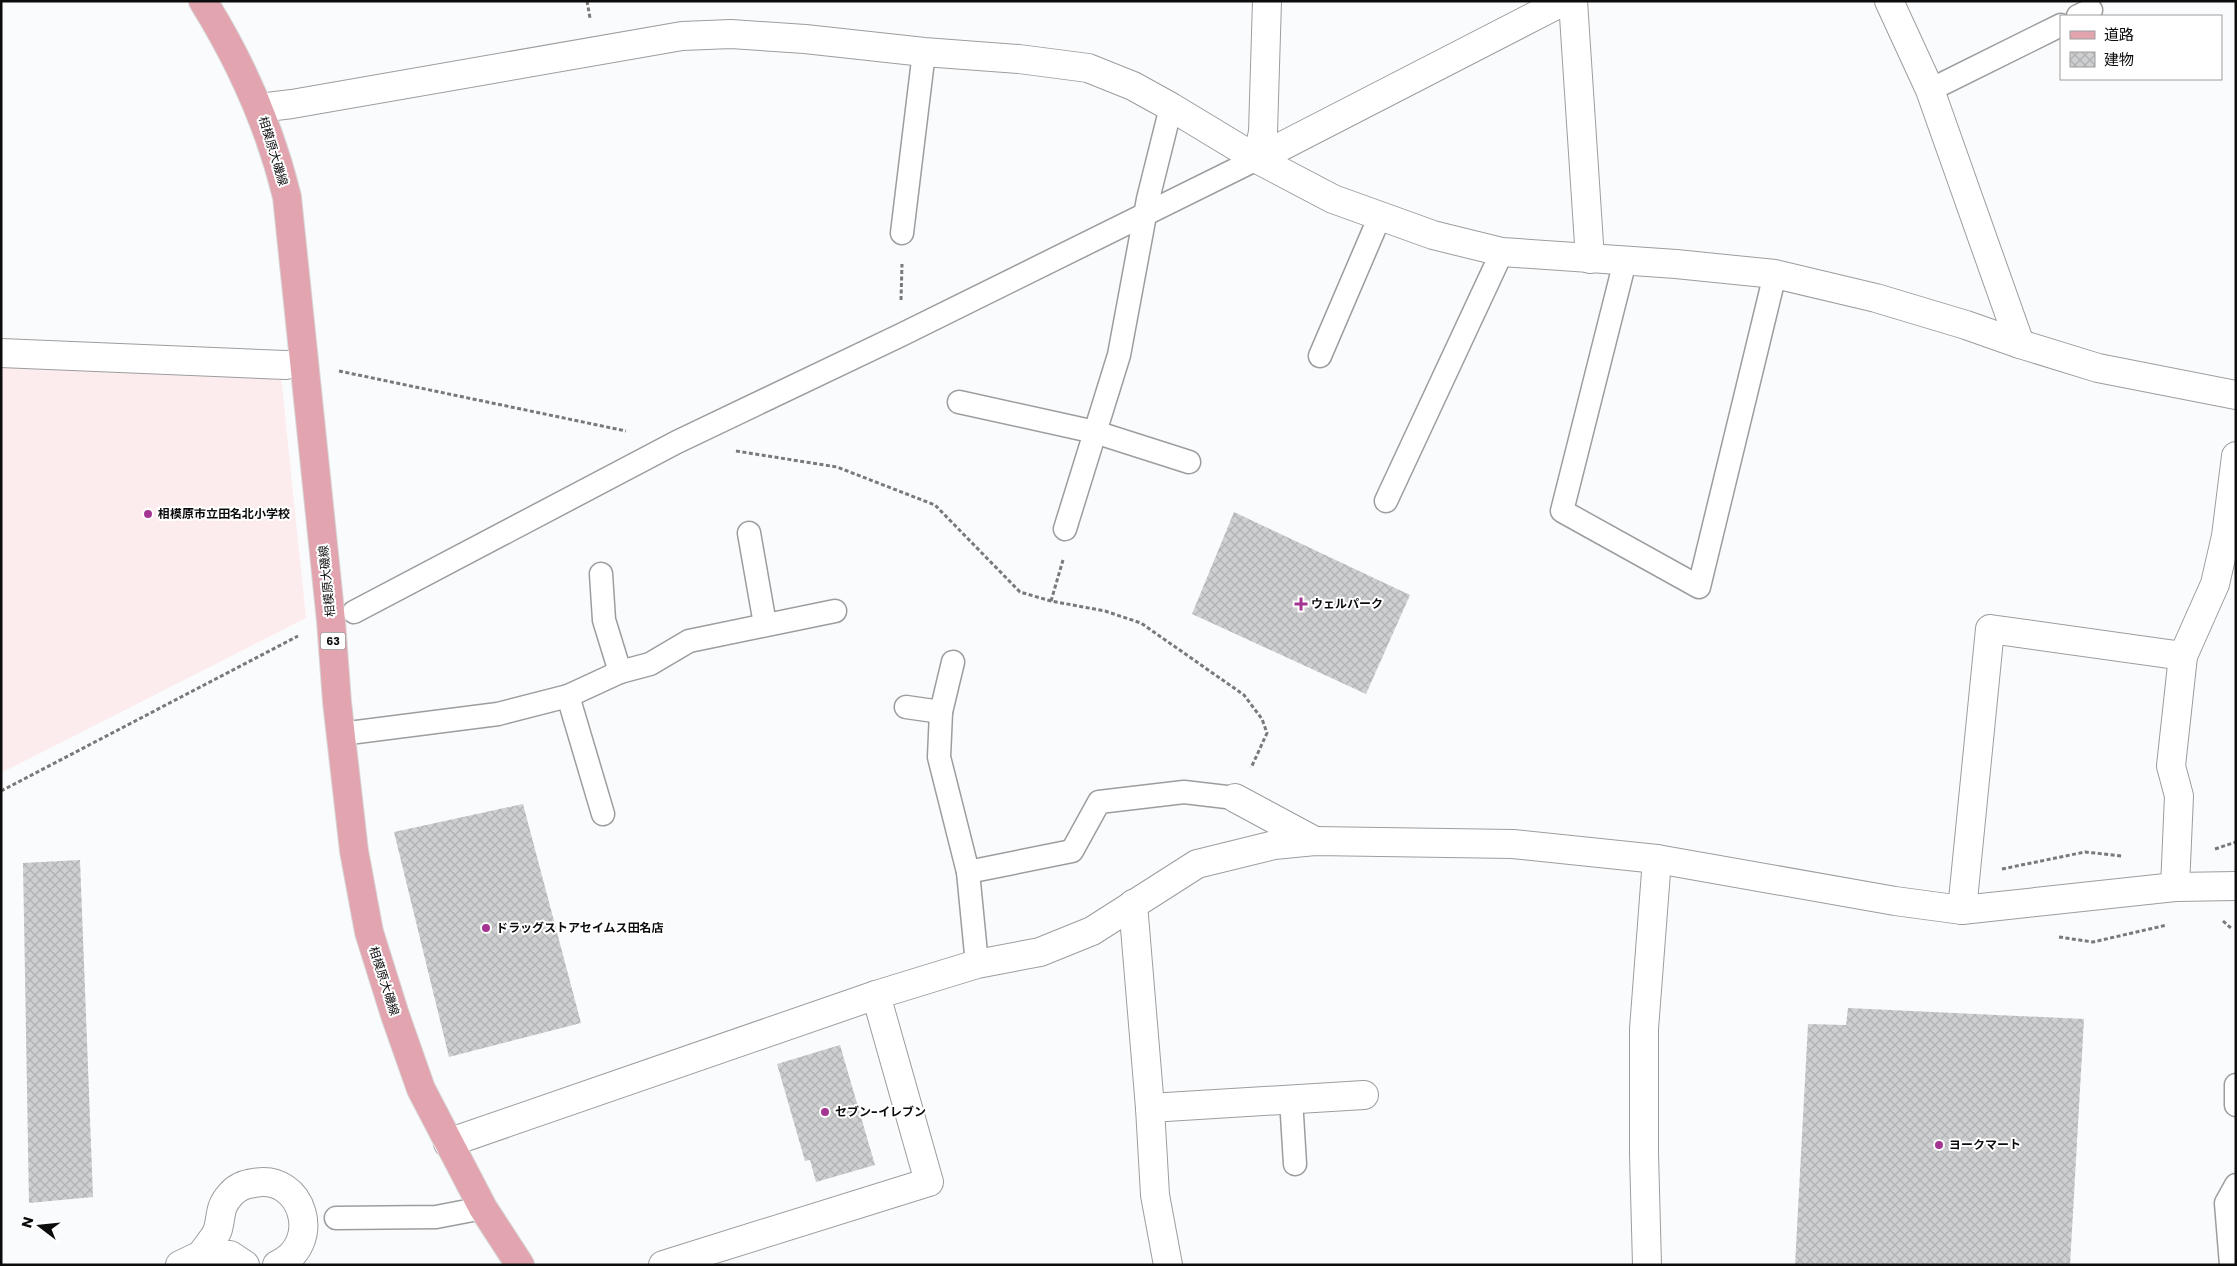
<svg xmlns="http://www.w3.org/2000/svg" width="2237" height="1266" viewBox="0 0 2237 1266" font-family="Poppins,'Noto Sans JP',sans-serif">
<style>
.education{fill:#fdeced}
.building{fill:url(#building-cross-hatch)}
.lines{fill:none;stroke-linecap:round;stroke-linejoin:round}
.lane-casing{stroke:#9c9d9f;stroke-width:25}
.street-casing{stroke:#9c9d9f;stroke-width:30}
.primary-casing{stroke:#d8d8d8;stroke-width:30}
.path{stroke:#79797a;stroke-width:3;stroke-dasharray:4 2.5;stroke-linecap:butt}
.lane{stroke:#fff;stroke-width:22}
.street{stroke:#fff;stroke-width:28}
.primary{stroke:#e2a5af;stroke-width:28}
.poi-dot{fill:#a43593;stroke:#fff;stroke-width:2}
.labels{text-anchor:middle;stroke-width:4;stroke-linejoin:round;paint-order:stroke}
.shield{fill:#fff;stroke:#555556;stroke-width:1}
.shield-label{font-size:11px;font-weight:bold;fill:#0c0c0d}
.street-label{font-size:12px;fill:#0c0c0d;stroke:#fff}
.poi-label{font-size:12px;font-weight:bold;fill:#0c0c0d;stroke:#fff;text-anchor:start}
</style>
<defs>
<pattern id="building-cross-hatch" width="8" height="8" patternUnits="userSpaceOnUse" patternTransform="scale(1.25)"><rect width="8" height="8" fill="#cecfd1"/><path d="M0 0l8 8M0 8l8-8" fill="none" stroke="#b0b1b2"/></pattern>
</defs>
<rect width="100%" height="100%" fill="#fafbfd"/>
<polygon class="education" points="1,361 281,376 306,618 1,773"/>
<g class="building">
<polygon points="1234,512 1410,595 1366,694 1192,614"/>
<polygon points="523,804 581,1023 449,1057 394,832"/>
<polygon points="80,860 93,1197 29,1203 23,863"/>
<polygon points="1848,1008 2084,1019 2070,1265 1795,1265 1808,1024 1846,1025"/>
<polygon points="840,1045 875,1165 816,1182 810,1160 805,1161 777,1064"/>
</g>
<g class="lines">
<g class="lane-casing">
<g id="lane">
<polyline points="2078,16 2091,10"/>
<polyline points="1930,90 2061,25"/>
<polyline points="902,233 924,52"/>
<polyline points="1625,261 1562,511 1699,587 1775,274"/>
<polyline points="1320,356 1380,216"/>
<polyline points="959,402 1095,432 1189,462"/>
<polyline points="1386,501 1502,252"/>
<polyline points="1065,529 1119,355 1148,199 1171,107"/>
<polyline points="749,533 765,624"/>
<polyline points="601,574 604,620 620,672"/>
<polyline points="354,612 677,442 901,335 1257,159"/>
<polyline points="953,662 941,712 939,757 968,872 977,964"/>
<polyline points="568,696 603,814"/>
<polyline points="906,707 941,712"/>
<polyline points="341,734 498,714 568,696 620,672 650,664 689,641 835,611"/>
<polyline points="968,872 1072,851 1099,802 1184,792 1235,798"/>
<polyline points="2236,1085 2236,1105"/>
<polyline points="1291,1099 1295,1164"/>
<polyline points="336,1218 436,1217 483,1208"/>
<polyline points="2231,1265 2226,1203 2236,1185"/>
</g>
</g>
<g class="street-casing">
<g id="street">
<polyline points="1573,1 1590,259"/>
<polyline points="1889,1 1930,90 2020,344"/>
<polyline points="259,108 292,104 682,36 731,34 805,39 924,52 1019,59 1088,68 1133,86 1171,107 1257,159 1333,199 1433,235 1502,252 1676,264 1775,274 1876,298 1966,325 2020,344 2098,368 2236,395"/>
<polyline points="1257,159 1564,1"/>
<polyline points="1257,159 1263,132 1267,1"/>
<polyline points="1,353 286,365"/>
<polyline points="1235,798 1315,841"/>
<polyline points="2175,887 2179,796 2171,766 2183,656"/>
<polyline points="1133,904 1150,1108 1155,1195 1168,1265"/>
<polyline points="1962,910 1990,629 2183,656 2215,584 2226,536 2236,456"/>
<polyline points="1150,1108 1364,1095"/>
<polyline points="448,1143 876,995 977,964 1040,952 1092,931 1197,864 1274,845 1315,841 1513,844 1657,859 1895,901 1962,910 2175,887 2236,886"/>
<path d="M201 1255C206 1247 216 1237 218 1229 222 1214 219 1207 231 1194 237 1187 245 1184 254 1183 303 1173 324 1244 277 1265"/>
<polyline points="180,1265 201,1255 230,1255 245,1265"/>
<polyline points="663,1265 929,1182 876,995"/>
<polyline points="1647,1265 1644,1154 1644,1029 1657,859"/>
</g>
</g>
<g class="primary-casing">
<path id="primary" d="M203 1C241 62 270 127 287 197L331 621 337 702 354 851 369 932 395 1015 421 1089 483 1208 520 1265"/>
</g>
<g class="path">
<polyline points="587,1 590,18"/>
<polyline points="901,300 902,264"/>
<polyline points="339,371 626,431"/>
<polyline points="736,451 837,467 935,505 1020,592 1051,601 1105,611 1141,623 1244,695 1262,719 1267,733 1251,768"/>
<polyline points="1051,601 1063,560"/>
<polyline points="1,791 298,636"/>
<polyline points="2215,849 2236,842"/>
<polyline points="2002,869 2085,852 2122,856"/>
<polyline points="2223,921 2232,929"/>
<polyline points="2059,937 2093,942 2167,925"/>
</g>
<use href="#lane" class="lane"/>
<use href="#street" class="street"/>
<use href="#primary" class="primary"/>
</g>
<g class="poi-dot">
<circle cx="148" cy="514" r="5"/>
<path d="M1298.5 596.5h5v5h5v5h-5v5h-5v-5h-5v-5h5z"/>
<circle cx="486" cy="928" r="5"/>
<circle cx="825" cy="1112" r="5"/>
<circle cx="1939" cy="1145" r="5"/>
</g>
<g class="labels">
<rect class="shield" x="320.5" y="632.5" width="25" height="17" rx="4"/>
<g class="shield-label">
<text x="333" y="645">63</text>
</g>
<g class="street-label">
<text transform="translate(273 151) rotate(73)" y="4">相模原大磯線</text>
<text transform="translate(327 581) rotate(-96)" y="4">相模原大磯線</text>
<text transform="translate(384 981) rotate(72)" y="4">相模原大磯線</text>
</g>
<g class="poi-label">
<text x="158" y="518">相模原市立田名北小学校</text>
<text x="1311" y="608">ウェルパーク</text>
<text x="496" y="932">ドラッグストアセイムス田名店</text>
<text x="835" y="1116">セブン-イレブン</text>
<text x="1949" y="1149">ヨークマート</text>
</g>
</g>
<rect width="2237" height="1266" fill="none" stroke="#0c0c0d" stroke-width="5"/>
<rect x="2060" y="15" width="162" height="65" fill="#ffffff" stroke="#9e9e9e"/>
<rect x="2070" y="31" width="25" height="8" fill="#e2a5af" stroke="#9e9e9e"/>
<text x="2104" y="40" font-size="15" fill="#0c0c0d">道路</text>
<rect x="2070" y="52" width="25" height="15" fill="url(#building-cross-hatch)" stroke="#9e9e9e"/>
<text x="2104" y="65" font-size="15" fill="#0c0c0d">建物</text>
<g transform="translate(40 1226) rotate(286)" stroke="#ffffff" stroke-width="4" paint-order="stroke">
<path d="M0-4L9 19L0 12L-9 19Z" fill="#0c0c0d"/>
<text y="-8" font-size="14" font-weight="bold" text-anchor="middle" fill="#0c0c0d">N</text>
</g>
</svg>
